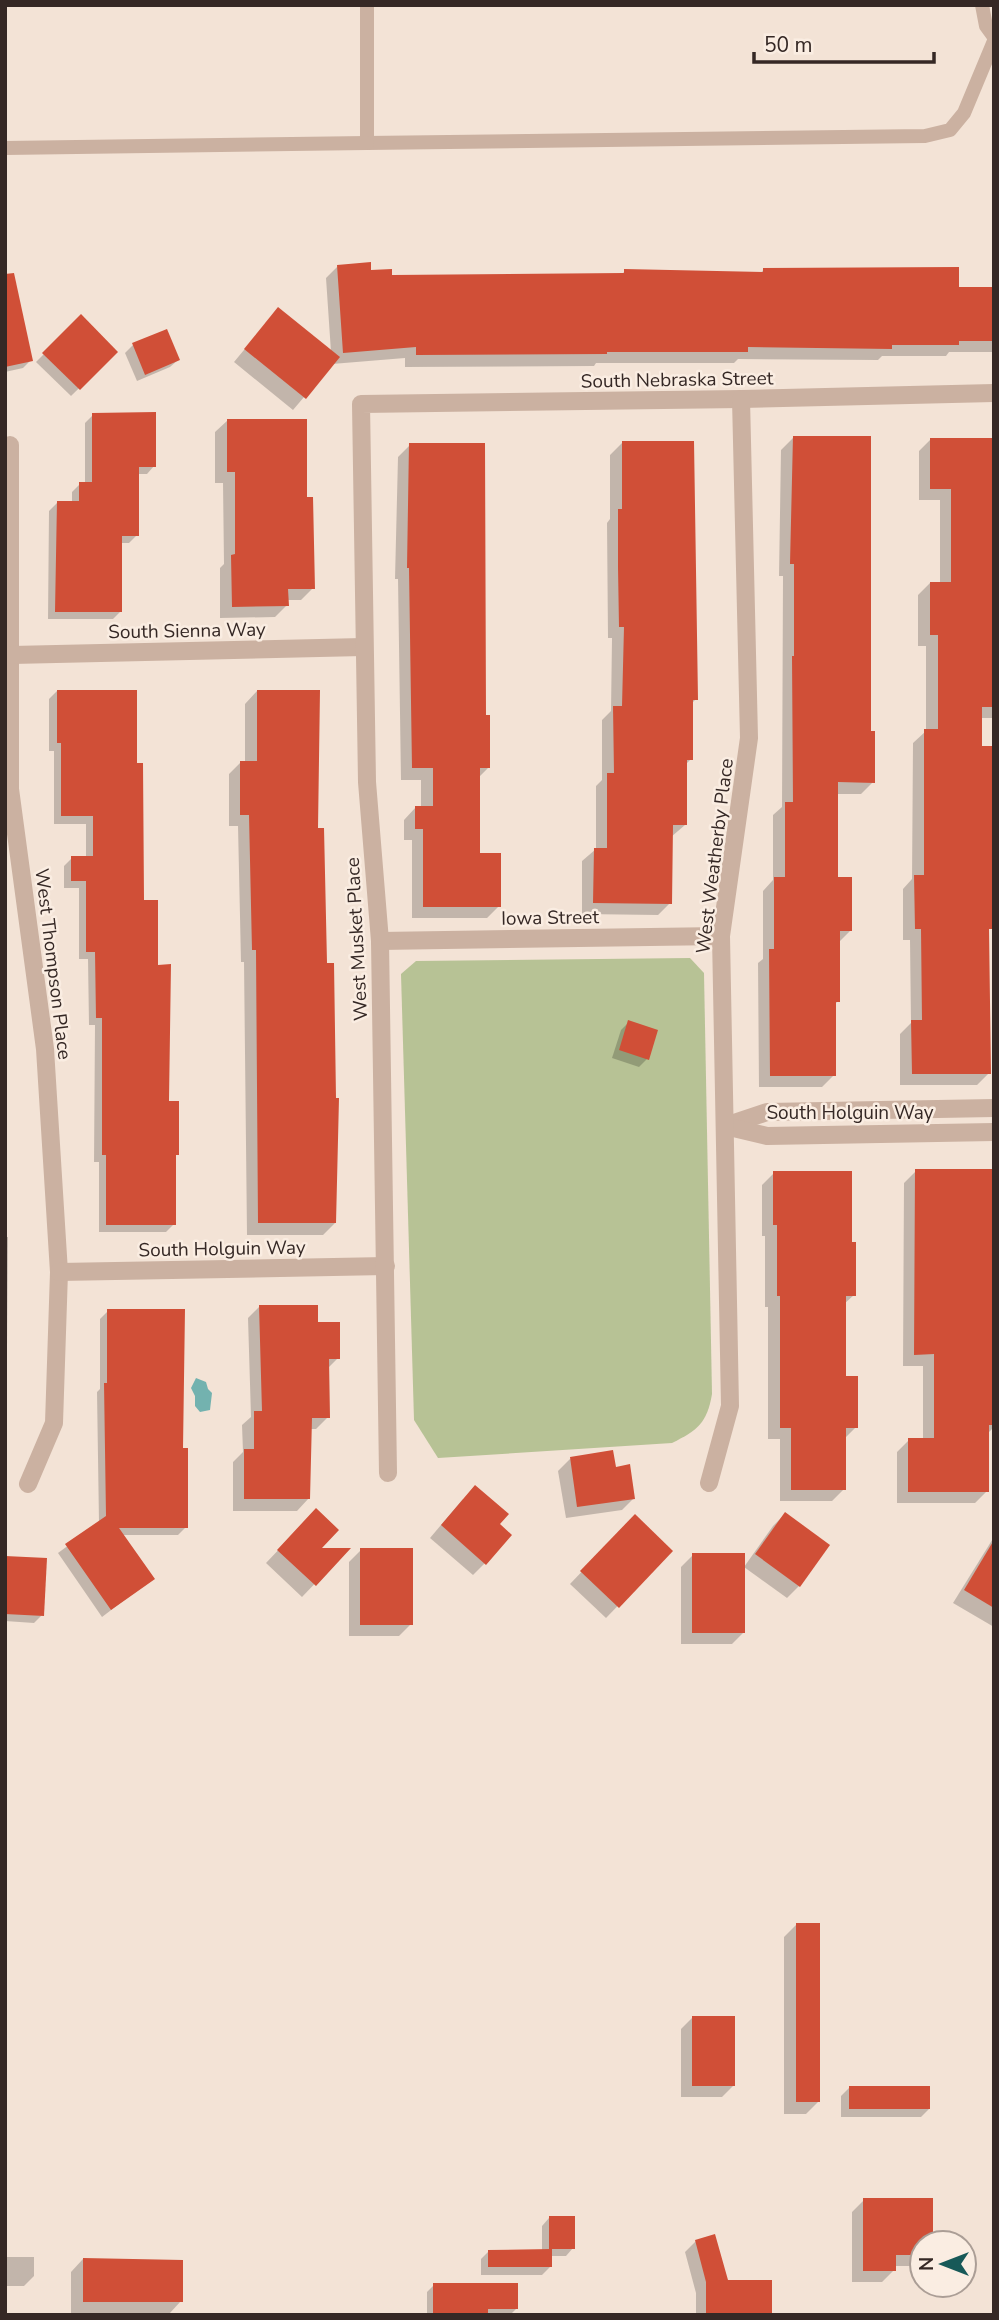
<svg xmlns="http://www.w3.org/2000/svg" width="999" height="2320" viewBox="0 0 999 2320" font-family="'Nunito Sans',sans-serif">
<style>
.green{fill:#b7c295}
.water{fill:#73b2af}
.shadow{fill:#0003}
.building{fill:#d04f37}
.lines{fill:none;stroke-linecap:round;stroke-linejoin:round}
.service{stroke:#cbb1a1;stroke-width:14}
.minor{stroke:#cbb1a1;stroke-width:18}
.labels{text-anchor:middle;stroke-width:5;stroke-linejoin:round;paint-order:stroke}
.street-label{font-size:19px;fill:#352825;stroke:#faede2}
</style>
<rect width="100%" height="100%" fill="#f3e3d6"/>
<path class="green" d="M690 958 704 973 712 1394C707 1423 698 1430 672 1443L438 1458 414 1420 401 974 416 961Z"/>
<polygon class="water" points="196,1378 206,1382 208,1389 212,1393 210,1410 200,1412 195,1406 195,1396 191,1388"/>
<g class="shadow">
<polygon points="338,266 391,276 621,275 625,271 760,274 764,269 958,288 994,288 994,352 949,352 946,356 882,356 878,360 738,359 734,363 596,363 594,366 405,367 405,358 332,364 293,410 234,362 278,309 331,352 326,278"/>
<polygon points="5,289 31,360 23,368 5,372"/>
<polygon points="81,317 116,352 71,396 36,362"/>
<polygon points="133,345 178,360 170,367 137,381 125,353"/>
<polygon points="93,415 154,466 147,474 137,474 137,535 129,543 121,543 121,611 113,619 48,619 49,511 57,503 72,503 72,492 80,484 85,484 85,423"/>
<polygon points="228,420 305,499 313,588 301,600 287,600 287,605 275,617 220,618 220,568 224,564 223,483 215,483 215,432"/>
<polygon points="793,438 869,733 873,782 861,794 836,794 836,879 850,931 838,943 838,1001 834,1005 834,1075 822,1087 759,1087 758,963 763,959 763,891 773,880 773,815 782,807 783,576 779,576 781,450"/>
<polygon points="931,439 994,439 994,718 980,718 980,748 994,748 994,860 990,864 990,928 987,931 989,1073 977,1085 900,1085 900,1034 911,1023 910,940 903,940 903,889 912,879 913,743 926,731 926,646 918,646 918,595 930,583 940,583 940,500 919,500 919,451"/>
<polygon points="622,443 696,699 691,704 691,759 685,765 685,825 671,837 670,903 658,915 582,914 582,861 596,849 596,786 602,780 602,720 611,711 612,638 608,638 607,523 610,519 610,455"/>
<polygon points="410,445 484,717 488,768 479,777 479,854 499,906 487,918 412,918 412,840 404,840 404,820 416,807 421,807 421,780 401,780 398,579 395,579 398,457"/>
<polygon points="57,691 135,765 142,902 156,966 167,1103 177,1154 174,1157 174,1224 166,1232 99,1232 99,1162 94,1162 95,1025 89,1025 88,959 79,959 79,888 64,888 64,866 72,858 86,858 86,824 54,824 54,751 49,751 49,699"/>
<polygon points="257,691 316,830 325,965 335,1223 323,1235 247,1235 244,962 241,962 238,826 229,826 229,774 241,762 245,762 245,704"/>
<polygon points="629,1022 647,1059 639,1067 612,1058 621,1030"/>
<polygon points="916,1171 994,1372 994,1427 987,1434 987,1491 975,1503 897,1503 897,1452 909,1440 923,1440 923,1366 903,1366 904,1183"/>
<polygon points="774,1173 854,1295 844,1304 844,1378 856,1427 844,1439 844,1489 832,1501 780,1501 780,1439 768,1439 768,1307 765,1307 765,1236 762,1236 762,1185"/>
<polygon points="5,1237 8,1237 7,1347 5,1349"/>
<polygon points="260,1306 316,1324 338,1358 327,1369 328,1417 316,1429 310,1429 309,1498 297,1511 233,1511 233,1462 243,1452 242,1425 251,1417 248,1318"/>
<polygon points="108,1311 182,1449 186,1527 178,1535 122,1535 152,1579 102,1617 58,1553 99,1523 97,1392 100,1389 100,1319"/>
<polygon points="570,1459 614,1469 634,1498 622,1510 566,1518 558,1471"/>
<polygon points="463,1499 497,1525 485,1563 473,1575 430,1538"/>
<polygon points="785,1514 799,1586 787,1598 744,1567 773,1526"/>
<polygon points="635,1516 671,1551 606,1618 570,1584"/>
<polygon points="304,1523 317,1550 347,1550 302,1597 266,1563"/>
<polygon points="994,1537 994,1627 953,1603"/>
<polygon points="361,1550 411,1624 399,1636 349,1636 349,1562"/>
<polygon points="693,1555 744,1632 732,1644 681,1644 681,1567"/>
<polygon points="5,1558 42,1615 34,1623 5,1621"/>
<polygon points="796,1925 818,2102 806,2114 784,2114 784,1937"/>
<polygon points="693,2017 734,2085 722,2097 681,2097 681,2029"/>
<polygon points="849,2088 929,2109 921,2117 841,2117 841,2096"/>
<polygon points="864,2200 931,2243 922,2243 922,2264 919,2266 894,2266 894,2270 882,2282 852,2282 852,2212"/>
<polygon points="549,2218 573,2248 566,2256 550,2256 550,2267 542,2275 481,2275 481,2259 489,2251 542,2251 542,2226"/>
<polygon points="696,2241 727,2282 771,2315 696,2315 696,2293 685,2252"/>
<polygon points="5,2257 34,2257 34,2276 24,2286 5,2286"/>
<polygon points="83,2259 181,2301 169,2314 71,2314 71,2272"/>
<polygon points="434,2285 516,2309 510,2315 427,2315 427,2292"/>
</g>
<g class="building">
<polygon points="371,262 371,270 392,269 392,275 624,273 624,269 763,272 763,268 959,267 959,287 994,287 994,341 959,341 959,345 892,345 892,349 748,347 748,352 607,352 607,354 416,355 416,347 343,353 337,265"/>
<polygon points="14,273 33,361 5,367 5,274"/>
<polygon points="278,307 340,357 306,399 244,349"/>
<polygon points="81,314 118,352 80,390 42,353"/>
<polygon points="167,329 180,360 145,375 132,343"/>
<polygon points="156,412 156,467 139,467 139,536 122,536 122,612 55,612 57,501 79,501 79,482 92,482 92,413"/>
<polygon points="227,419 307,419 307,497 313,497 315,589 288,589 289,606 232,607 231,555 235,554 235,472 227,472"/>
<polygon points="793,436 871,436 871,731 875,731 875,783 838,782 838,877 852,877 852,931 840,931 840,1002 836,1002 836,1076 770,1076 769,949 774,949 774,877 785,877 785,802 793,802 792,656 794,656 794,564 790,564"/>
<polygon points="930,438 994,438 994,707 982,707 982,746 994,746 992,929 989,929 991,1074 912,1074 911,1020 922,1020 921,929 915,929 914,875 924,875 924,729 938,729 938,635 930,635 930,582 951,582 951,489 930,489"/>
<polygon points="622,441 694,441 698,700 693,700 693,760 687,760 687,825 673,825 672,904 593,903 594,848 607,848 607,773 614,773 613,706 622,706 624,627 619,627 618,567 618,509 622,509"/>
<polygon points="409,443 485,443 486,715 490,715 490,768 480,768 480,853 501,853 501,907 423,907 423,829 415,829 415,806 433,806 433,768 412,768 409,568 407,568"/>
<polygon points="57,690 137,690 137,763 143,763 144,900 158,900 158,965 171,964 169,1101 179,1101 179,1155 176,1155 176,1225 106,1225 106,1155 102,1155 102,1018 96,1018 95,952 86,952 86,881 71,881 71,856 93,856 93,816 61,816 61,743 57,743"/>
<polygon points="257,690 320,690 318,828 324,828 327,963 334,963 336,1098 339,1098 336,1223 258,1223 256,950 252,950 249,815 240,815 240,761 257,761"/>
<polygon points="628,1020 658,1030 649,1060 619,1050"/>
<polygon points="915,1169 993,1169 994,1425 989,1425 989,1492 908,1492 908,1438 934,1438 934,1354 914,1355"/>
<polygon points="773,1171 852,1171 852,1242 856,1242 856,1296 846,1296 846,1376 858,1376 858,1428 846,1428 846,1490 791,1490 791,1428 780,1428 780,1296 777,1296 777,1225 773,1225"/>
<polygon points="259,1305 318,1305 318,1322 340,1322 340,1359 329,1359 330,1418 312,1418 310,1499 244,1499 244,1449 254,1449 254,1411 262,1411"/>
<polygon points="107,1309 185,1309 183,1448 188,1448 188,1528 119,1528 155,1579 111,1610 65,1544 106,1516 104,1383 107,1383"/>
<polygon points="613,1450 616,1467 630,1464 635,1499 577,1507 570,1457"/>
<polygon points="475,1485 509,1514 500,1524 512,1535 486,1565 441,1525"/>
<polygon points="316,1508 339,1530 322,1548 351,1548 316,1586 277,1550"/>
<polygon points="785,1512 830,1545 800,1587 755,1554"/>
<polygon points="635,1514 673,1551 619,1608 580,1571"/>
<polygon points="994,1540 994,1608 964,1590"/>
<rect x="360" y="1548" width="53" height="77"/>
<rect x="692" y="1553" width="53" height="80"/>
<polygon points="5,1556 47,1558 44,1616 5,1614"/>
<rect x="796" y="1923" width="24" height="179"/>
<rect x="692" y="2016" width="43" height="70"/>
<rect x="849" y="2086" width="81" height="23"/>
<polygon points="863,2198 933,2198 933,2243 922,2243 922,2255 896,2255 896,2271 863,2271"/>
<rect x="549" y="2216" width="26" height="33"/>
<polygon points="715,2234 728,2280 772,2280 772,2315 706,2315 706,2282 695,2240"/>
<polygon points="552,2249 552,2267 488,2267 488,2250"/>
<polygon points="83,2258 183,2260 183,2302 83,2302"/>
<polygon points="433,2283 518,2283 518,2309 488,2309 488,2315 433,2315"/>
</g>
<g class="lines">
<g class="service">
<polyline points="367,5 367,143 925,136 950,130 964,113 994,41"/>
<polyline points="982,5 986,26 994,37"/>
<polyline points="5,148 367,143"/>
</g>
<g class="minor">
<polyline points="10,445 10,789 45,1049 59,1272 54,1423 28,1484"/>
<polyline points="12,655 363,647"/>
<polyline points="380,941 721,936"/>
<polyline points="725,1126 767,1112 994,1108"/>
<polyline points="725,1126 767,1136 994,1132"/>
<polyline points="59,1272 386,1266"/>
<polyline points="388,1473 380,941 367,782 361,404 741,399 994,393"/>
<polyline points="709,1483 730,1406 721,936 749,738 741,399"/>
</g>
</g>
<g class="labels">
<g class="street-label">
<text transform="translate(677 379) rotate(-1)" y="7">South Nebraska Street</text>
<text transform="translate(187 630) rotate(-1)" y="7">South Sienna Way</text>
<text transform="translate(714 856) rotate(-83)" y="7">West Weatherby Place</text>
<text transform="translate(550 917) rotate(-1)" y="7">Iowa Street</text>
<text transform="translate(356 939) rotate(-93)" y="7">West Musket Place</text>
<text transform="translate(54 964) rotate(83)" y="7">West Thompson Place</text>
<text x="850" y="1119">South Holguin Way</text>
<text transform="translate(222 1248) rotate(-1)" y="7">South Holguin Way</text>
</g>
</g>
<rect width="999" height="2320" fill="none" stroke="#352825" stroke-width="14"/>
<g transform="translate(943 2264) rotate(270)"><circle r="33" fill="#faede2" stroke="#ab9e96" stroke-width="2"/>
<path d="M0-5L12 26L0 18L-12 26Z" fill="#175958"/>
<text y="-10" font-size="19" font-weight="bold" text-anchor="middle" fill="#352825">N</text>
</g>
<path d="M754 52v10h180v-10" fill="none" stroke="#352825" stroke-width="3.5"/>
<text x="764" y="52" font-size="21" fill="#352825" stroke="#faede2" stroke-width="5" paint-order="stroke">50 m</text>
</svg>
